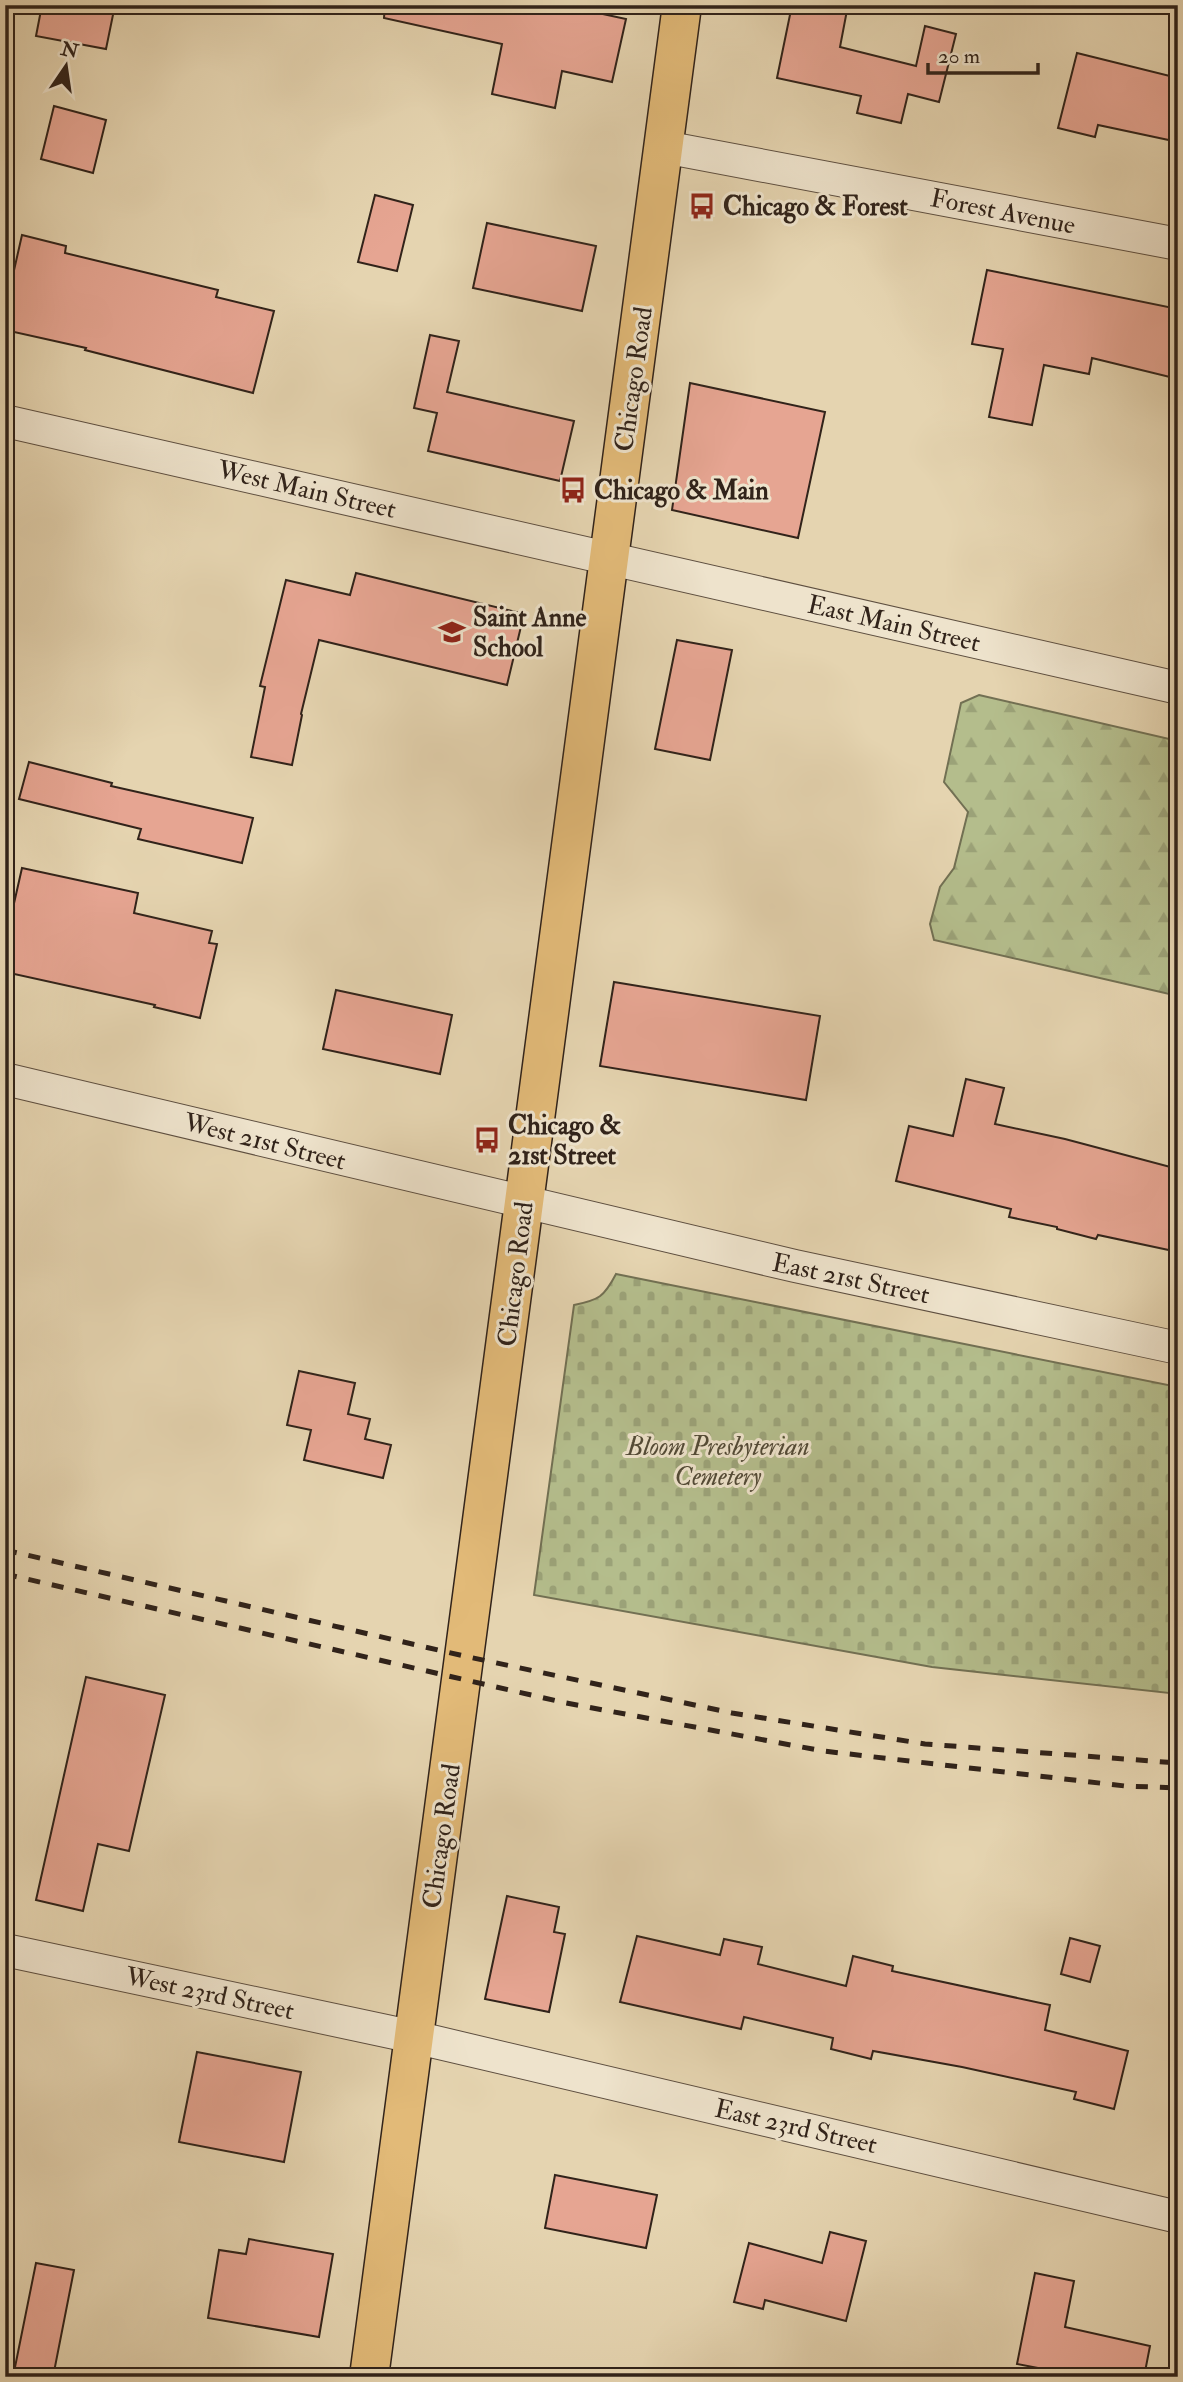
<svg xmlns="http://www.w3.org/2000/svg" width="1183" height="2382" viewBox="0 0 1183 2382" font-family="'IM FELL Double Pica',serif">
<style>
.forest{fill:url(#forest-firs);stroke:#727053;stroke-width:2}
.cemetery{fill:url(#cemetery-stones);stroke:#727053;stroke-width:2}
.building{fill:#e6a592;stroke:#31231a;stroke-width:2}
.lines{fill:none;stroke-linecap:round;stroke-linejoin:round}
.minor-casing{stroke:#5e4f40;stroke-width:34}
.primary-casing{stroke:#31231a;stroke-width:41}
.minor{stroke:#eee3cc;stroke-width:32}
.primary{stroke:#e2ba78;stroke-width:38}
.rail{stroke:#31231a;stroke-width:5;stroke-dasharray:12 12;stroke-linecap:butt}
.labels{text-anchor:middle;stroke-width:6;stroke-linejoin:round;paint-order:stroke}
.poi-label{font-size:26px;font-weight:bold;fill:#31231a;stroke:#eee3cc;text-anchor:start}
.street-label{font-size:26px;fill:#31231a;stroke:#eee3cc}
.park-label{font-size:26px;font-style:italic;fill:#524a36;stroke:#eee3cc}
</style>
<defs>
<pattern id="forest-firs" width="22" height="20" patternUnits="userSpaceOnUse" patternTransform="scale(1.75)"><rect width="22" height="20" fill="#b4bd8c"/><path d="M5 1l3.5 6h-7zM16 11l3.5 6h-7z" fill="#9ba278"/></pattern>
<pattern id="cemetery-stones" width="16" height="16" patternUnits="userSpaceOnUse" patternTransform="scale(1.75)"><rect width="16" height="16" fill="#b4bd8c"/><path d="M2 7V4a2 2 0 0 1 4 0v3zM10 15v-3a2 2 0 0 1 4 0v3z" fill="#9ba278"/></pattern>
</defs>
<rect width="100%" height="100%" fill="#e5d4b0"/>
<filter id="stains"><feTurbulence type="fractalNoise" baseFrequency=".00286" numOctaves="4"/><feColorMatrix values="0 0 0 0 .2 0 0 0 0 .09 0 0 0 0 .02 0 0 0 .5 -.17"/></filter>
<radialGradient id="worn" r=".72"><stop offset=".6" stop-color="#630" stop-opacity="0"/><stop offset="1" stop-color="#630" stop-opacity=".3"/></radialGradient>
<polygon class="forest" points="979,695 1178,741 1178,996 934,940 930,924 940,887 954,868 968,812 944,782 961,703"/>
<path class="cemetery" d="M616 1274 1178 1387V1694L932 1667 534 1595 574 1305C599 1300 604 1297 616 1274Z"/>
<g class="building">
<polygon points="42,5 115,5 106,49 36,36"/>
<polygon points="385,5 561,5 626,19 612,82 562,71 555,108 492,94 502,44 384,18"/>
<polygon points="792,5 848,5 840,47 916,66 925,26 956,34 939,102 908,94 901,123 857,113 861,96 777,78"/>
<polygon points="1077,53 1178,78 1178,142 1098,125 1095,137 1058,128"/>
<polygon points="54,106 106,120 93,173 41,159"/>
<polygon points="375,195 413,205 397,271 358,262"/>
<polygon points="487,223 596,246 582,311 473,288"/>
<polygon points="22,235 66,246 65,253 218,290 216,297 274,311 253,393 85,350 86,348 5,330 5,310"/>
<polygon points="987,270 1178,309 1178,379 1092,358 1089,374 1044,365 1032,425 989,417 1003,349 972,344"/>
<polygon points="430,335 459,341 447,392 574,421 560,481 428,451 437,413 414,408"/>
<polygon points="690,383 825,412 798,538 672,510"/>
<polygon points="356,573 524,614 507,685 319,640 301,714 302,715 292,765 251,757 265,687 260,686 286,580 350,595"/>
<polygon points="677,640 732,650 710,760 655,749"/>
<polygon points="29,762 112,783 111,786 253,818 242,863 138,839 141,829 19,799"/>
<polygon points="22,868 138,893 134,913 212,931 209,943 217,944 200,1018 154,1007 155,1005 5,972 5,943"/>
<polygon points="614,982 820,1016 806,1100 600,1066"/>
<polygon points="336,990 452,1015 440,1074 323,1049"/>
<polygon points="966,1079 1004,1088 995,1124 1065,1139 1178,1169 1178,1252 1098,1235 1096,1239 1057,1229 1057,1227 1009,1217 1011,1209 896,1181 909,1126 953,1136"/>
<polygon points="299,1371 355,1383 348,1414 370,1419 365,1439 391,1445 383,1478 304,1460 311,1430 287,1425"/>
<polygon points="86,1677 165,1695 129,1851 98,1844 83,1911 36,1900"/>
<polygon points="507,1896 559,1907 554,1932 565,1934 549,2012 485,1999"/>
<polygon points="637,1936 720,1955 724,1939 762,1947 758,1964 846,1986 853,1956 893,1966 892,1971 1050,2005 1045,2030 1128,2051 1114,2109 1074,2099 1076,2092 962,2067 873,2051 871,2059 831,2049 833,2038 744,2017 741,2029 620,2002"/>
<polygon points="1070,1938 1100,1946 1090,1982 1061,1974"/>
<polygon points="197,2052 301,2072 284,2162 179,2142"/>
<polygon points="555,2175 657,2195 646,2248 545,2228"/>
<polygon points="830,2232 866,2241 846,2321 765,2300 763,2309 734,2302 749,2243 822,2263"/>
<polygon points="249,2239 333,2254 319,2337 208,2318 219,2250 246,2254"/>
<polygon points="36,2263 74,2270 53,2377 13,2377"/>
<polygon points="1035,2273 1074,2281 1065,2327 1150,2346 1144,2377 1085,2377 1017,2364"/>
</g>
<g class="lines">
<g class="minor-casing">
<g id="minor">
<polyline points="664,147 1178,244"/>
<polyline points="5,421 1178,688"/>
<polyline points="5,1079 795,1266 1178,1348"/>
<polyline points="5,1950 414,2037 1178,2217"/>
</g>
</g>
<g class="primary-casing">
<polyline id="primary" points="369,2377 682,5"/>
</g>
<use href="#minor" class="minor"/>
<use href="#primary" class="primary"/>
<g class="rail">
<polyline points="5,1550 464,1656 732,1713 925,1744 1178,1763"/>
<polyline points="5,1574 566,1703 823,1751 1125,1786 1178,1788"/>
</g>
</g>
<defs>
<g id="bus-bare" transform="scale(2.1)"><path d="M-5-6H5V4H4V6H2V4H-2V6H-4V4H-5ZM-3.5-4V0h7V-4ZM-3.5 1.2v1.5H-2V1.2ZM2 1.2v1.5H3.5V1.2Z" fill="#8f2418" stroke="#eee3cc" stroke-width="2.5" paint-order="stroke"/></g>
<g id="school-bare" transform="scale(2.1)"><path d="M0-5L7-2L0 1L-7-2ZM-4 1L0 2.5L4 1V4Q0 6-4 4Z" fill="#8f2418" stroke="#eee3cc" stroke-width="2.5" paint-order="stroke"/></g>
</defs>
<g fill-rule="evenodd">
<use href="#bus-bare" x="702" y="206"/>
<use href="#bus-bare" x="573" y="490"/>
<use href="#school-bare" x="452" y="632"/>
<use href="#bus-bare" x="487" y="1140"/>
</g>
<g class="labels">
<g class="poi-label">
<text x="723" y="215">Chicago &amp; Forest</text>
<text x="594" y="499">Chicago &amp; Main</text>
<text x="473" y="626">Saint Anne<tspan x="473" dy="30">School</tspan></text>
<text x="508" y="1134">Chicago &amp;<tspan x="508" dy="30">21st Street</tspan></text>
</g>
<g class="street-label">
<text transform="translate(1003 211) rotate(11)" y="9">Forest Avenue</text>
<text transform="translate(633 379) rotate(-82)" y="9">Chicago Road</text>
<text transform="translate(307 489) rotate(13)" y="9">West Main Street</text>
<text transform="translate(894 623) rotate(13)" y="9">East Main Street</text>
<text transform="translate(265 1141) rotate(14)" y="9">West 21st Street</text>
<text transform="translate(515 1274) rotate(-83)" y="9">Chicago Road</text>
<text transform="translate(851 1278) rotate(12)" y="9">East 21st Street</text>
<text transform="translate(441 1836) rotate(-82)" y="9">Chicago Road</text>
<text transform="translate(210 1993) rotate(12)" y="9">West 23rd Street</text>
<text transform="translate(796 2126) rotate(13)" y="9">East 23rd Street</text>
</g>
<g class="park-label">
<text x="718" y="1455">Bloom Presbyterian<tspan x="718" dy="30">Cemetery</tspan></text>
</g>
</g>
<rect width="1183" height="2382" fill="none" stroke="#e5d4b0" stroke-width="28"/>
<rect x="7" y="7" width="1169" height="2368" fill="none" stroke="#31231a" stroke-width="3.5"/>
<rect x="14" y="14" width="1155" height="2354" fill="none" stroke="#31231a" stroke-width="2"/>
<g transform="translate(66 66) rotate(13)" stroke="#eee3cc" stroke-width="5" paint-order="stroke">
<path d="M0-5L12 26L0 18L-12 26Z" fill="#31231a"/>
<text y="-10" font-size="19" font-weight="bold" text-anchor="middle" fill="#31231a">N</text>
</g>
<path d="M928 63v10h110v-10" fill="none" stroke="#31231a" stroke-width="3.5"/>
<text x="938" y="63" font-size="21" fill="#31231a" stroke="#eee3cc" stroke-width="5" paint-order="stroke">20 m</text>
<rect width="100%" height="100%" filter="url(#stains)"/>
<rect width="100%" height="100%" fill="url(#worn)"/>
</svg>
